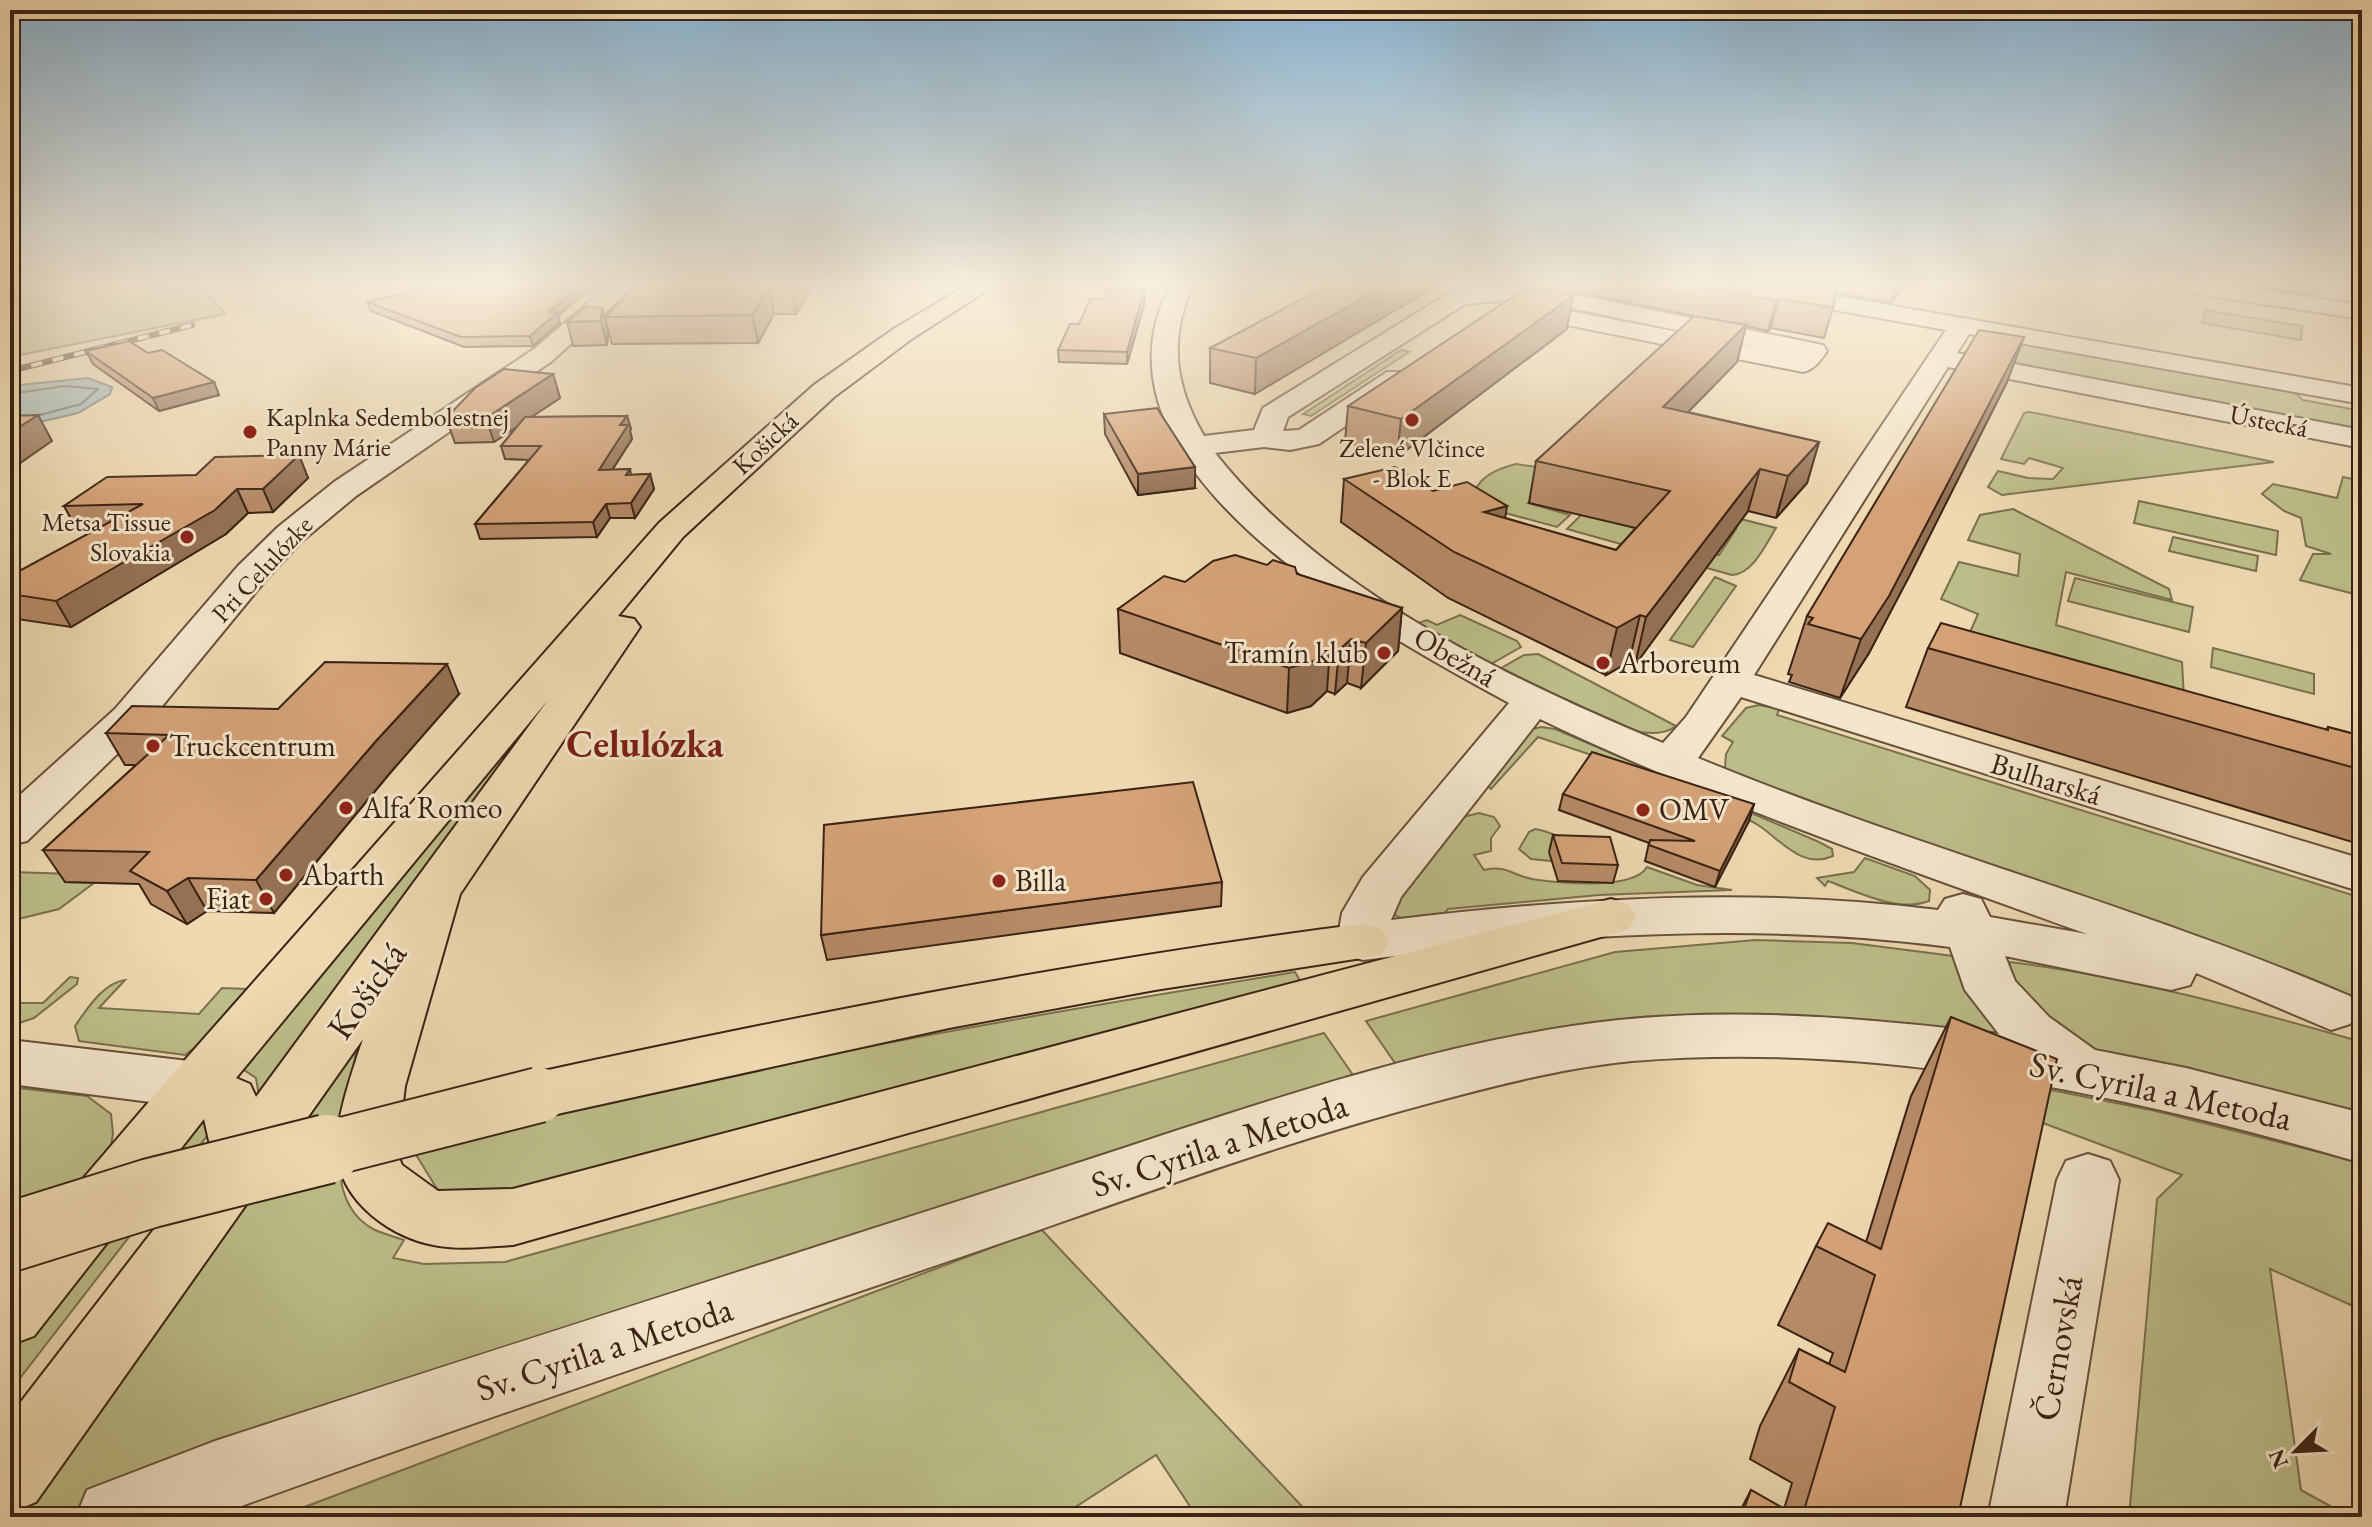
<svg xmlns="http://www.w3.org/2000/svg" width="2372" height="1527" viewBox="0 0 2372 1527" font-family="'EB Garamond',serif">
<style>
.green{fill:#bcbe89;stroke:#7b704f;stroke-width:2}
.water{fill:#9eb7b6;stroke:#767c76;stroke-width:2}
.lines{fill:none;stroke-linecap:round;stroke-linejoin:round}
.shore{stroke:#6c6d66;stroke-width:2}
.minor-casing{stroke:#67503c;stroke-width:4}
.major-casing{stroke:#3a2315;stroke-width:4}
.minor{fill:#f4e6cc;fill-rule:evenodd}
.major{fill:#eed9b1;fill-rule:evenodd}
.rail-casing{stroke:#3a2315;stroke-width:6}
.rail{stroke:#f4e6cc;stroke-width:4;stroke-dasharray:11;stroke-linecap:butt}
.major-bridge-far1-casing{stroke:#3a2315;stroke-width:58;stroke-linecap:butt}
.major-bridge-casing{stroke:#3a2315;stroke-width:72;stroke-linecap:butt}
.major-bridge-far1{stroke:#eed9b1;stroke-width:54}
.major-bridge{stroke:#eed9b1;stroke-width:68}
.wall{fill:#b78b67;stroke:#3a2315;stroke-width:2}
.shaded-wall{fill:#957154;stroke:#3a2315;stroke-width:2}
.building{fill:#d5a278;stroke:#3a2315;stroke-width:2}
.poi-dot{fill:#8f2418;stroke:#f4e6cc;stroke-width:3}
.labels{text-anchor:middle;stroke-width:6;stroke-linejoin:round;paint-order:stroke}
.far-poi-label{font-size:26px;fill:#3a2315;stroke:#f4e6cc;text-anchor:start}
.far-street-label{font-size:26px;fill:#3a2315;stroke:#f4e6cc}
.poi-label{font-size:30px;fill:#3a2315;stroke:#f4e6cc;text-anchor:start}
.street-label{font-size:30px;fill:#3a2315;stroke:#f4e6cc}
.near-street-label{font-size:36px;fill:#3a2315;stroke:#f4e6cc}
.district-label{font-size:38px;font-weight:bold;fill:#7a1f14;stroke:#f4e6cc}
</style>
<rect width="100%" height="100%" fill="#eed9b1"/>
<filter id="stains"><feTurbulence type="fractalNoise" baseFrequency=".0025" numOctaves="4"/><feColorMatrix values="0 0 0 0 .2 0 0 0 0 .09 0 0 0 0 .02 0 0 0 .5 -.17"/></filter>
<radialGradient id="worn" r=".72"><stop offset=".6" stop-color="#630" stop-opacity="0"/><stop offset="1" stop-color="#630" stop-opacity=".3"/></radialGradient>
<g class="green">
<polygon points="10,286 202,286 225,314 10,357"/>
<polygon points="2205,310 2302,326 2301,340 2202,323"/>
<polygon points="1995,334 2293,391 2303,400 2362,411 2362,434 2001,365"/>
<polygon points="1401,350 1409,352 1311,416 1303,414"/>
<polygon points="2028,412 2035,413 2274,462 2002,495 1988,487 1998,471 2028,478 2053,479 2063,468 2029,458 2024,464 2001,459 2024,413"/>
<path d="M1516 464 1537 467 1776 528C1766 544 1753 574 1732 575L1649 552 1663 539 1719 555 1736 529 1550 481 1528 503 1570 515 1557 527 1498 511 1475 491C1481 475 1500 468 1516 464Z"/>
<polygon points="2343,477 2362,481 2362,596 2300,580 2313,554 2331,554 2306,546 2301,518 2284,511 2262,494 2273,484 2337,498"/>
<polygon points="2139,501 2278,531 2276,555 2134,523"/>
<polygon points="2013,509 2169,589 2172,600 2066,572 2056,625 2182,662 2184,699 1966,641 1978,614 1941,599 1959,562 2018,576 2020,554 1968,540 1980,515"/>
<polygon points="1582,514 1653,533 1639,549 1567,529"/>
<polygon points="2173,537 2258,556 2256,571 2169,551"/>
<polygon points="1715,577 1736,586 1693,647 1670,640"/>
<polygon points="2075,578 2193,607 2189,632 2068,601"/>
<polygon points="1460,615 1517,641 1521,647 1489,665 1416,624 1427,620 1437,625"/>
<polygon points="2213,648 2314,674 2314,694 2211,667"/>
<path d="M1538 654 1676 726C1641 755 1534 687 1498 670L1524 655Z"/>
<polygon points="1759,705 1779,709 1777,715 2362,898 2362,1005 1732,777 1725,768 1726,754 1733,742 1722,736 1746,708"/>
<polygon points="525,726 527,728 259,1096 256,1078 238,1066"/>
<path d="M1541 727 1555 729 1819 842 1832 849 1833 856C1802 870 1781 840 1758 825 1728 806 1655 788 1619 776L1624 766 1538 737 1491 789 1488 786 1532 729Z"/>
<path d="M1479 813 1494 817 1500 826 1491 838V851L1474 855 1484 870C1508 864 1515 878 1538 880 1562 883 1634 890 1647 867L1697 885 1732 890 1599 895 1448 909 1443 915C1426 917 1401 926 1390 910L1463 817Z"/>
<polygon points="1535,829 1544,831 1609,854 1550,852 1552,861 1531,859 1519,849 1529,832"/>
<path d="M1865 858 1915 876 1930 890 1929 901C1899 913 1857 892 1828 881L1825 886 1817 878 1854 872Z"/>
<polygon points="10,872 73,874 66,882 94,883 59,909 10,921"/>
<path d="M1756 940 1852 943 1961 957 2012 1036C1888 1019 1765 1011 1641 1019 1557 1025 1476 1044 1395 1063L1366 1021 1615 952Z"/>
<path d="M2010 962C2130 977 2246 1009 2362 1042V1119L2089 1050 2063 1038 2004 973Z"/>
<path d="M1295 972 1305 989 471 1203 437 1189 415 1153C703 1070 999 1021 1295 972Z"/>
<polygon points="70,977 78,978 77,984 34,1018 10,1026 10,1003 43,1003"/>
<path d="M125 980 99 1008 199 1014 222 988 247 989 202 1042 185 1055 79 1041 75 1026C87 1009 103 983 125 980Z"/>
<path d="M1324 1033 1353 1075 208 1453 115 1488 62 1517H16L349 1053 356 1052C348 1104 314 1199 375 1230 384 1234 395 1237 404 1240L393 1258 424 1264 505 1262Z"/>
<polygon points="1956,1071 2156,1111 2362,1163 2362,1310 2270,1269 2301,1490 2350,1517 2129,1517 2157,1199 2182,1175 1963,1093"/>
<polygon points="10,1087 87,1096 111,1114 113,1134 109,1155 10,1273"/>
<polygon points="212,1121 207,1136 10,1391 10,1351 183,1133 195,1124"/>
<polygon points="1041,1229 1312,1517 1197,1517 1156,1455 1060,1517 278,1517"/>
</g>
<polygon class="water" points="88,378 112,387 110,394 78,413 10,429 10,386"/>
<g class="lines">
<polyline class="shore" points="10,394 65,386 98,389 81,404 40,415"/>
<g class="minor-casing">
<g id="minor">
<polygon points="608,286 634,286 552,361 356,496 302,541 264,582 145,727 27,841 10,845 10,804 115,709 238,566 278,527 334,482 534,349"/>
<path d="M1170 286H1193C1168 339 1175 386 1204 436L1254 430 1263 408 1449 293 1483 286H1533L1823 345 1827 351C1820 361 1815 369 1803 372L1512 314 1500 307 1512 300 1465 304 1288 417 1283 431 1299 430 1387 372H1407L1411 378 1407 384 1319 444 1290 450 1264 447 1215 453C1322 589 1506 678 1663 743L1686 717 1946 330 1741 293 1733 291 1730 286H1779L2362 388V404L1969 334 1957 353 2362 430V448L1948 367 1754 675 2362 859V892L1741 697 1698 758C1912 847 2137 905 2350 996L2358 1010 2350 1024 2331 1030 2196 973 2190 985 2171 990 2005 956 2015 981 2049 1017 2095 1050 2186 1068 2362 1113V1163C2126 1094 1879 1041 1632 1061 1569 1067 1506 1083 1445 1099 1307 1135 1173 1183 1039 1230 763 1325 485 1417 211 1517H76L87 1490 215 1441C489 1351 763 1264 1037 1176 1220 1118 1428 1040 1619 1020 1745 1007 1874 1019 1999 1034L1965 990 1950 947C1753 921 1559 935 1363 960L1345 955 1337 942 1342 913 1363 877 1509 703C1381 633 1074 470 1170 286ZM1512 300H1533L1762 348ZM1540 719C1717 804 1902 867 2087 934L1990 917 1981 899 1963 894 1945 899 1938 910C1756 887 1573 898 1391 920L1401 897Z"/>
<polygon points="2178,286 2234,286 2362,305 2362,319 2190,293"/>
<polygon points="10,1040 197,1062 217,1069 226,1085 217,1101 197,1108 10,1084"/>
<polygon points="2088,1154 2110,1161 2119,1180 2064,1517 1988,1517 2057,1180 2066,1161"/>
</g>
</g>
<g class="major-casing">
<g id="major">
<path d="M966 286H994L913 338 834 397 683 537 618 616 634 619 640 627 460 894 405 1086 397 1153 402 1165 438 1191 513 1189 1611 899 1629 905 1636 917 1629 929 513 1245C489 1246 463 1250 439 1246 393 1239 341 1203 337 1153 334 1123 353 1069 363 1039L36 1502 10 1513V1416L212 1154 204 1119 34 1336 10 1345V1264L177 1069 659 523 814 385 895 328ZM548 700 256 1097 250 1084 236 1078Z"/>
<path d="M1363 924 1381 929 1389 942 1381 955 1155 990 949 1028 539 1118 518 1111 510 1095 518 1079 539 1072C812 1013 1086 959 1363 924Z"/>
</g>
</g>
<use href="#minor" class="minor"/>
<use href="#major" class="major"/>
<g class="rail-casing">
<polyline id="rail" points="10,371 192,325"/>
</g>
<use href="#rail" class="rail"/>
<g class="major-bridge-far1-casing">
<polyline id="major-bridge-far1" points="319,1151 539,1095"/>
</g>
<g class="major-bridge-casing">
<polyline id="major-bridge" points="10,1237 151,1193 327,1149"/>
</g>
<use href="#major-bridge-far1" class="major-bridge-far1"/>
<use href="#major-bridge" class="major-bridge"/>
</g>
<g class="wall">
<polygon points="635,286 813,286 796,314 774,314 758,343 612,344 605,317"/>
<polygon points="1327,286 1255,394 1210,383 1210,348"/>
<polygon points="1548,286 1904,286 1891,303 1836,293 1833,308 1824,338 1771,328 1768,331 1746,326 1737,362 1688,412 1819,442 1807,483 1776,518 1748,511 1635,665 1629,662 1606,675 1448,598 1341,522 1344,479 1433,491 1505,518 1616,550 1636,528 1529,503 1536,461 1709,319"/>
<polygon points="2251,286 2320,286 2315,295"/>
<polygon points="1145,301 1127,364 1059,362 1058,350 1079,324"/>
<polygon points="367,302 558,316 560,323 533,346 464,347 371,311"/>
<polygon points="602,308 608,332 607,345 573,346 567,322"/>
<polygon points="1567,329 1397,457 1345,442 1348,406"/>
<polygon points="86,351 148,353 214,382 219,395 159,411 93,364"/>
<polygon points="553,374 560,398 531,417 627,416 631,429 630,431 632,439 612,470 630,469 631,475 650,474 654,489 635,518 610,518 597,537 480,539 475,524 529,460 505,459 501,446 517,427 494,442 455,443 446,418"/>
<polygon points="2007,382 1869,653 1840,698 1789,682 1792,675 1788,674 1807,616"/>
<polygon points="1104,414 1195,488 1138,495 1105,434"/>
<polygon points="299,455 308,478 273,512 248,513 226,534 71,627 10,618 10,576 96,530 77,530 64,506"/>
<polygon points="1297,574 1402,608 1398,651 1361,688 1347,683 1335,694 1327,691 1311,706 1287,713 1120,653 1118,609 1185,582"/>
<polygon points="1928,648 2326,730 2328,727 2362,736 2362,845 1906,707"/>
<polygon points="459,694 390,773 274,913 207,911 187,924 151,904 139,884 65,882 43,850 136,765 125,765 106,733 278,709"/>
<polygon points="1563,794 1754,804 1749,821 1715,887 1645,861 1649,843 1559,810"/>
<polygon points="1553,835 1618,865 1613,883 1558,881 1549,852"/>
<polygon points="1222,882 1221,906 827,960 821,935"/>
<polygon points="1951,1017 1958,1517 1737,1517 1751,1490 1784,1509 1792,1483 1750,1459 1760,1426 1799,1349 1829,1364 1833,1353 1778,1325 1816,1246 1866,1242 1911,1096"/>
</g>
<g class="shaded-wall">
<polygon points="580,286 593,286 558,316 560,323 533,346 530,336 549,312"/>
<polygon points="793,286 813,286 796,314 792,288"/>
<polygon points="1385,286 1436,286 1255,394 1256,358"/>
<polygon points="1896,286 1904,286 1891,303"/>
<polygon points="769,288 774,314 758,343 752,315"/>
<polygon points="1144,290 1145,301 1127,364 1127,352"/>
<polygon points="1573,296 1567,329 1397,457 1401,419"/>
<polygon points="1779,298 1771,328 1768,331 1776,301"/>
<polygon points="602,308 608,332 607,345 601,321"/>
<polygon points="1746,325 1737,362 1654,447 1663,407"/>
<polygon points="2024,337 2007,382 1910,575 1869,653 1840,698 1861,639"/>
<polygon points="553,374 560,398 494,442 486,418"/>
<polygon points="214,382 219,395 159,411 153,398"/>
<polygon points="38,415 52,441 10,470 10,433"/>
<polygon points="627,416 631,429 630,431 632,439 603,484 599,470 620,425"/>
<polygon points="1819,442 1807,483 1776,518 1788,476"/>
<polygon points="299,455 308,478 273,512 263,489"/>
<polygon points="1195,467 1195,488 1138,495 1138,474"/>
<polygon points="1760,469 1748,511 1635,665 1646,617"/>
<polygon points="650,474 654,489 635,518 631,503"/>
<polygon points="237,489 248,513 226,534 71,627 56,601"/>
<polygon points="606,504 610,518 597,537 593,522"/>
<polygon points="1507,506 1500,550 1484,512"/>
<polygon points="1402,608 1398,651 1361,688 1366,643"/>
<polygon points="1640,615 1629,662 1606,675 1617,628"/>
<polygon points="1351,639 1347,683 1335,694 1339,650"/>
<polygon points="1330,647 1327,691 1311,706 1287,713 1289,668"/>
<polygon points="447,664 459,694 390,773 274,913 256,880 376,741"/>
<polygon points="1754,804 1749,821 1715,887 1720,871"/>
<polygon points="188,878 207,911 187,924 167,891"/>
</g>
<g class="building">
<polygon points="430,286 580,286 549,312 557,313 530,336 461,337 367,302"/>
<polygon points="635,286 793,286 792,288 769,288 752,315 605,317"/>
<polygon points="1327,286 1385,286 1256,358 1210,348"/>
<polygon points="1698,286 1837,286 1833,308 1779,298 1776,301"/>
<polygon points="1526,288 1573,296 1401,419 1348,406"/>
<polygon points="1108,289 1144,290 1127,352 1058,350 1070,324 1079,324 1090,299 1103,299"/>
<polygon points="586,306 602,308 601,321 567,322"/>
<polygon points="1694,316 1746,325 1663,407 1819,442 1788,476 1760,469 1646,617 1640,615 1617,628 1454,552 1344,479 1395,467 1433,491 1467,482 1507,506 1484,512 1616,550 1670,491 1536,461"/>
<polygon points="1979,330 2024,337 1889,596 1861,639 1808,624 1813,618 1807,616"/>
<polygon points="129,341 148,353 162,350 214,382 153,398 86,351"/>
<polygon points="504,369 553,374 486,418 446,418 475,388"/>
<polygon points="1157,408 1195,467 1138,474 1104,414"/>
<polygon points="38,415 10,433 10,416"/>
<polygon points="627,416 620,425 628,425 599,470 630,469 626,475 650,474 631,503 606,504 593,522 475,524 541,446 501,446 525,417"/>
<polygon points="299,455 263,489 237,489 215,510 56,601 10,594 10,576 143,504 64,506 107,477 196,475 215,457"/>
<polygon points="1235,555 1267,565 1273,560 1295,567 1297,574 1402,608 1366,643 1351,639 1339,650 1330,647 1314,661 1289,668 1118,609 1164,576 1185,582 1213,561"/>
<polygon points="1941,623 2328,730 2328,727 2362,736 2362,770 1928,648"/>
<polygon points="325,662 447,664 376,741 256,880 188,878 167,891 130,871 149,852 43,850 169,735 106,733 132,706 278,709"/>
<polygon points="1592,752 1754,804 1720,871 1649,845 1650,840 1695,841 1563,794"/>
<polygon points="1193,782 1222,882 821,935 824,825"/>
<polygon points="1553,835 1610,837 1618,865 1562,863"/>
<polygon points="1951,1017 2057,1059 1958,1517 1802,1517 1835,1407 1789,1382 1799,1349 1845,1372 1875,1275 1816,1246 1828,1223 1881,1249"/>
<polygon points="1751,1490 1799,1517 1741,1517"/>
</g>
<linearGradient id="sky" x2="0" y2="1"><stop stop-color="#8ab5d4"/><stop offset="0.57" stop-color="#f7eedc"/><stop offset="1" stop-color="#f7eedc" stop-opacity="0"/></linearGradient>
<rect width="2372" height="499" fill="url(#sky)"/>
<g class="poi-dot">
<circle cx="1412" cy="420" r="8"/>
<circle cx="250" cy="432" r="8"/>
<circle cx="187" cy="537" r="8"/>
<circle cx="1384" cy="653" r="8"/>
<circle cx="1603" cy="663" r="8"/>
<circle cx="153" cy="746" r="8"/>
<circle cx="346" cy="808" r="8"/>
<circle cx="1643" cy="810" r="8"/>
<circle cx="286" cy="875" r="8"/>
<circle cx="999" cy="881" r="8"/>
<circle cx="266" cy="899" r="8"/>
</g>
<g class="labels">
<g class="far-poi-label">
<text x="266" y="426">Kaplnka Sedembolestnej<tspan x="266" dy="30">Panny Márie</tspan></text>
<text x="1412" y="457" text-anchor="middle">Zelené Vlčince<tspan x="1412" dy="30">- Blok E</tspan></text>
<text x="171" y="531" text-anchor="end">Metsa Tissue<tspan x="171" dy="30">Slovakia</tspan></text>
</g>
<g class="far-street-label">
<text transform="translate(2269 421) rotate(11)" y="9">Ústecká</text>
<text transform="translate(765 443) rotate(-43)" y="9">Košická</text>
<text transform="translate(262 569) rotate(-47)" y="9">Pri Celulózke</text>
</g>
<g class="poi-label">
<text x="1368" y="663" text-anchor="end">Tramín klub</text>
<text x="1619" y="673">Arboreum</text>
<text x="169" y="756">Truckcentrum</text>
<text x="362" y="818">Alfa Romeo</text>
<text x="1659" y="820">OMV</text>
<text x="302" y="885">Abarth</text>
<text x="1015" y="891">Billa</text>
<text x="250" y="909" text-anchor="end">Fiat</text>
</g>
<g class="street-label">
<text transform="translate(1455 657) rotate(30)" y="10">Obežná</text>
<text transform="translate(2046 779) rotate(17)" y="10">Bulharská</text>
</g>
<g class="near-street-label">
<text transform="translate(366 990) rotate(-55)" y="13">Košická</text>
<text transform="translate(2161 1090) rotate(12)" y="13">Sv. Cyrila a Metoda</text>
<text transform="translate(1219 1144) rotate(-18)" y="13">Sv. Cyrila a Metoda</text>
<text transform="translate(604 1348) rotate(-18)" y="13">Sv. Cyrila a Metoda</text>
<text transform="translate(2057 1348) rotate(-80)" y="13">Černovská</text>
</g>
<g class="district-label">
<text x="645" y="757">Celulózka</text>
</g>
</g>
<rect width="2372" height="1527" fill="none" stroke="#eed9b1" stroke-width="40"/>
<rect x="12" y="12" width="2348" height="1503" fill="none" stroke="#3a2315" stroke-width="4"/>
<rect x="20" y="20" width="2332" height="1487" fill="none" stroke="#3a2315" stroke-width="2"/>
<g transform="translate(2296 1451) rotate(246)" stroke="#f4e6cc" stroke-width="6" paint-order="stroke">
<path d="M0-6L14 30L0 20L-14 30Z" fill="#3a2315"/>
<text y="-12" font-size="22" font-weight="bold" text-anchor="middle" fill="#3a2315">N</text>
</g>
<rect width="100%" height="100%" filter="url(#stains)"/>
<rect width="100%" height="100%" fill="url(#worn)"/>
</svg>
